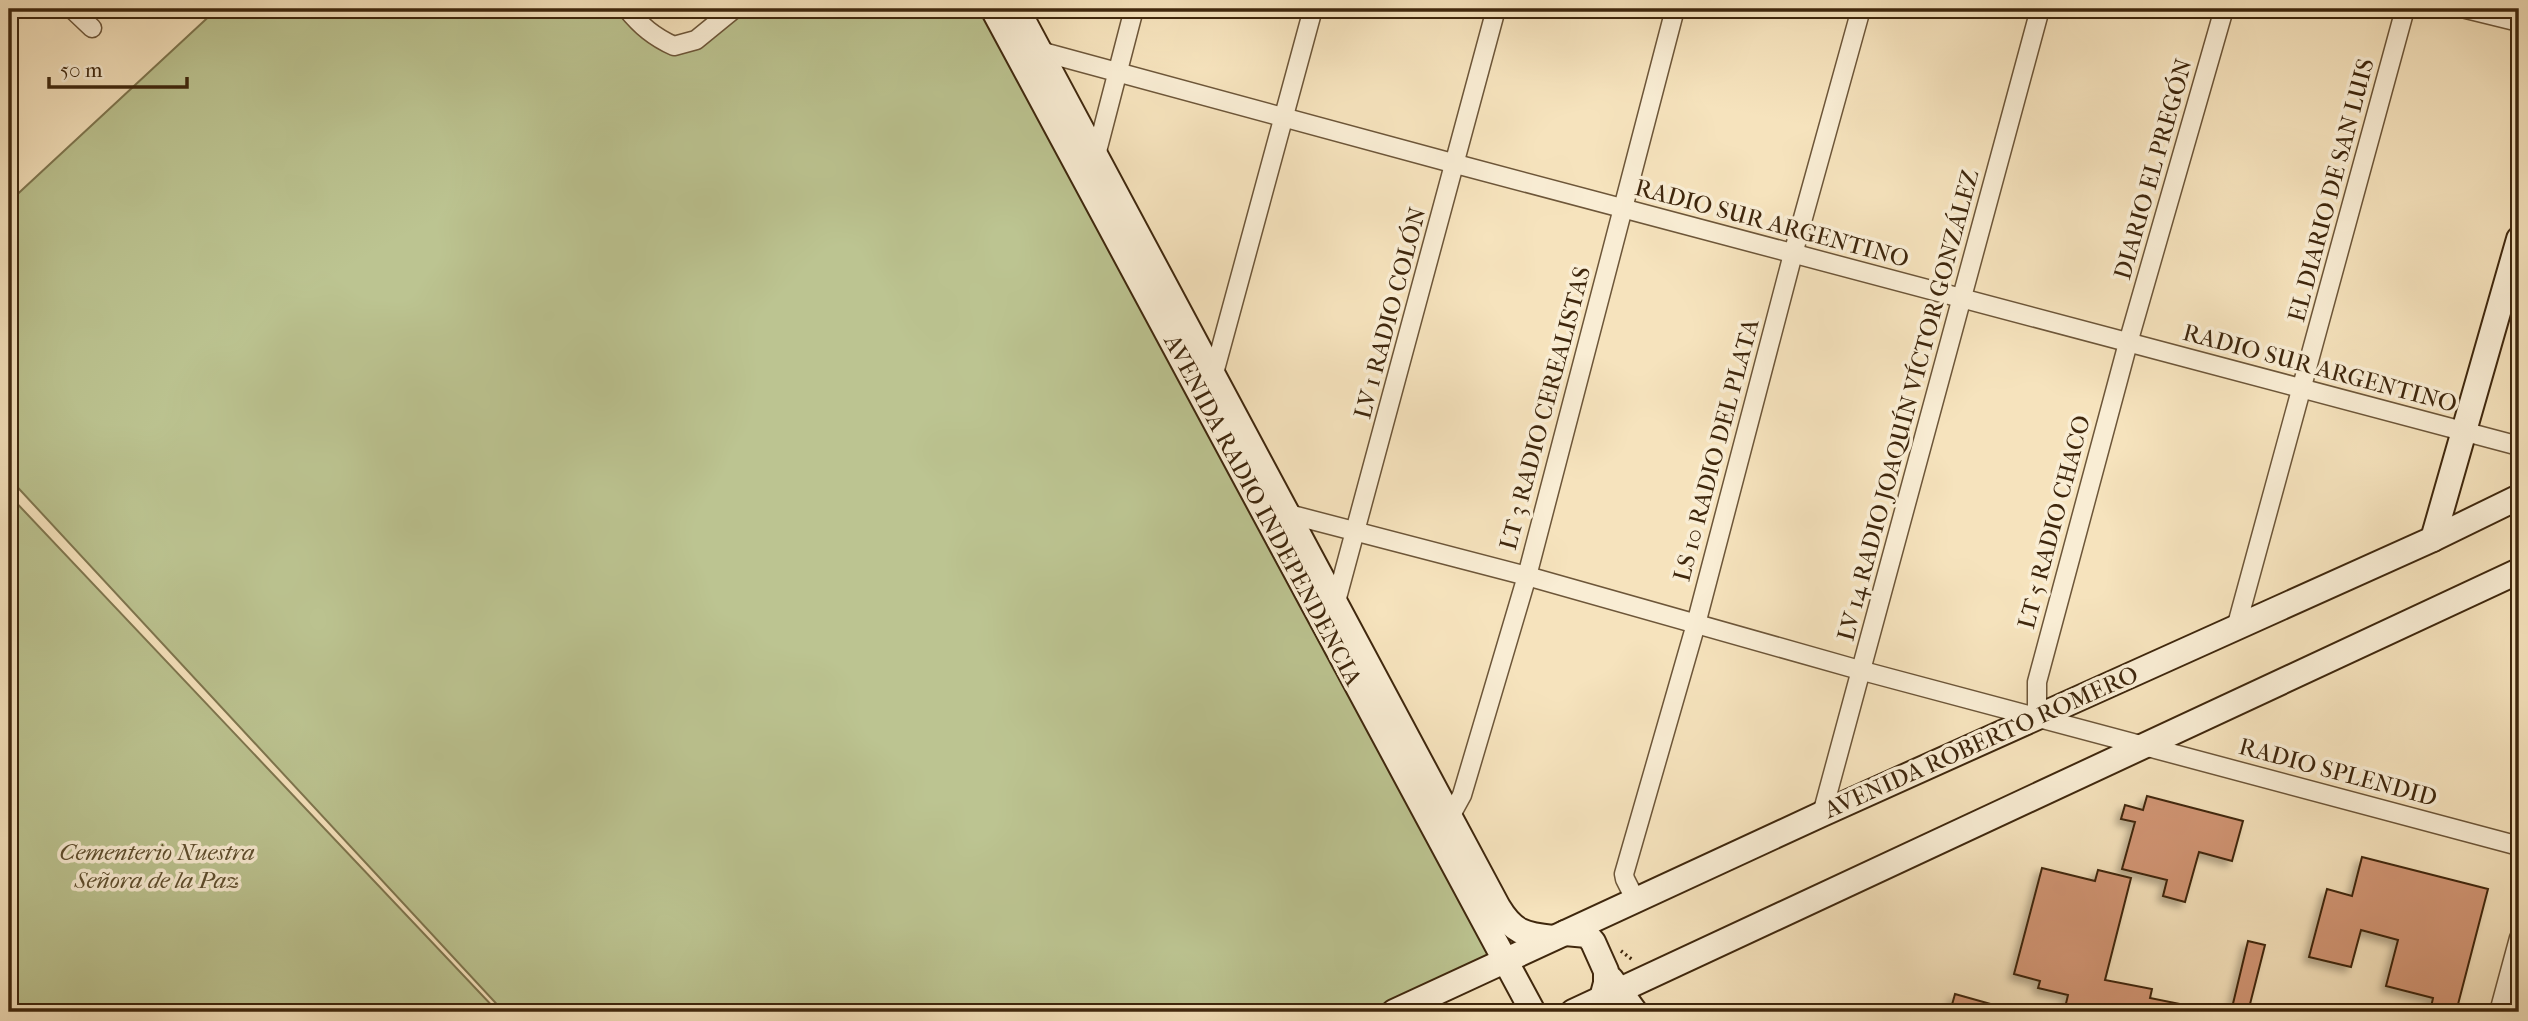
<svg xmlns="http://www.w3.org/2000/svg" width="2528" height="1021" viewBox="0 0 2528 1021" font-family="'IM FELL French Canon',serif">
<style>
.green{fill:#bcc491;stroke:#7e764f;stroke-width:2}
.building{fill:#d29675;stroke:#3f270d;stroke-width:2;filter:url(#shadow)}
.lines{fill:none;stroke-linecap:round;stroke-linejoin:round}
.street-casing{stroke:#6d5639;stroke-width:21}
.secondary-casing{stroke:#3f270d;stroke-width:28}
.path{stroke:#3f270d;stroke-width:3.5;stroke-dasharray:2 3.5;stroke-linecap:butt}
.street{stroke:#f9edd4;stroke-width:18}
.secondary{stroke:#f9edd4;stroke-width:24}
.labels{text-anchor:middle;stroke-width:7;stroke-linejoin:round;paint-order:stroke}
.street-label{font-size:24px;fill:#3f270d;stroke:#f9edd4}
.park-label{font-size:24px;font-style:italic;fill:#5e4e2e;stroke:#f9edd4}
</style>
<defs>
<filter id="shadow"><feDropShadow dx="-5" dy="5" stdDeviation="3.5" flood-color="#0004"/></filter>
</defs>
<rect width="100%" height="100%" fill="#f6e3bd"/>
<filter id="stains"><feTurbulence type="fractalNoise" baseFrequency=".00286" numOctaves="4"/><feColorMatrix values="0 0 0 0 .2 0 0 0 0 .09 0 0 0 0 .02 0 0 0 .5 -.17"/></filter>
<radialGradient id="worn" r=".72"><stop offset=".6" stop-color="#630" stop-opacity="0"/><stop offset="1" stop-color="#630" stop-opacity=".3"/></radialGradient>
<g class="green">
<polygon points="217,9 623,9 673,50 734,9 988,9 1495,956 1377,1012 504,1012 9,478 9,202"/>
<polygon points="9,495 498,1012 9,1012"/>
</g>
<g class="building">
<polygon points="2147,796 2243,821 2232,861 2199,852 2185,902 2163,896 2167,880 2122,869 2135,822 2121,819 2125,805 2143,810"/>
<polygon points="2362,857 2488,889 2456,1012 2430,1012 2433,998 2386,986 2398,940 2361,930 2351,967 2309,957 2327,889 2352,896"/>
<polygon points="2042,868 2095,881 2098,870 2131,878 2105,980 2152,989 2150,998 2185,1005 2184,1012 2064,1012 2068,995 2038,988 2040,981 2014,974"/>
<polygon points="2248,941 2265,945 2248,1012 2231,1012"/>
<polygon points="1955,994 2005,1008 2005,1012 1950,1012"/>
</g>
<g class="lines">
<g class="street-casing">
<g id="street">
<polyline points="72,9 92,28"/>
<path d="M627 9C641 26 654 37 674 46L696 40 734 9"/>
<polyline points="2466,9 2519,22"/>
<polyline points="1032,49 1456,164 2519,446"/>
<polyline points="1095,159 1134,9"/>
<polyline points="1213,377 1313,9"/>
<polyline points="1281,512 1527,576 1863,671 2519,846"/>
<polyline points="1334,609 1496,9"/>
<polyline points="2236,628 2405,9"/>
<polyline points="2037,716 2037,682 2128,343 2224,9"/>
<polyline points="1822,814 2040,9"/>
<polyline points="1451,815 1462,795 1527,576 1675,9"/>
<polyline points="1636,901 1625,879 1624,874 1696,624 1793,254 1861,9"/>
<polyline points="2499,1012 2519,938"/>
</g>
</g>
<g class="secondary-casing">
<g id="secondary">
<polyline points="993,9 1533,1012"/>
<path d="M1017 9 1498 907C1513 932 1524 935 1553 938"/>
<polyline points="2433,539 2519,239"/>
<polyline points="1565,933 1587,935 1593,942 1606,971 1606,983 1602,998"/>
<polyline points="1611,979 1635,1012"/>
<polyline points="1394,1012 1822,814 2433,539 2519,497"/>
<polyline points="1573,1012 2519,571"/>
</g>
</g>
<polyline class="path" points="1621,951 1634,961"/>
<use href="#street" class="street"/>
<use href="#secondary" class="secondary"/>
</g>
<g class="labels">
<g class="street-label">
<text transform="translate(2153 169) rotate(-74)" y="8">DIARIO EL PREGÓN</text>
<text transform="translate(2331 190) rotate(-75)" y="8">EL DIARIO DE SAN LUIS</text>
<text transform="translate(1772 223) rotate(15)" y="8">RADIO SUR ARGENTINO</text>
<text transform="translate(1390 313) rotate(-75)" y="8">LV 1 RADIO COLÓN</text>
<text transform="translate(2320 368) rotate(15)" y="8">RADIO SUR ARGENTINO</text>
<text transform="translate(1908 405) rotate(-75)" y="8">LV 14 RADIO JOAQUÍN VÍCTOR GONZÁLEZ</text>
<text transform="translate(1545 408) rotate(-75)" y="8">LT 3 RADIO CEREALISTAS</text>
<text transform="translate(1716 450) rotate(-75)" y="8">LS 10 RADIO DEL PLATA</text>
<text transform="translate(1263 510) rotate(62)" y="8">AVENIDA RADIO INDEPENDENCIA</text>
<text transform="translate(2054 522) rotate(-75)" y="8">LT 5 RADIO CHACO</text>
<text transform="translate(1981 742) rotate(-24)" y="8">AVENIDA ROBERTO ROMERO</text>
<text transform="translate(2338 772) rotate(15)" y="8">RADIO SPLENDID</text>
</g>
<g class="park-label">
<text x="157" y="860">Cementerio Nuestra<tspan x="157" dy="28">Señora de la Paz</tspan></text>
</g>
</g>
<rect width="2528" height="1021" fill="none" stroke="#f6e3bd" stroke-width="35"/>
<rect x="10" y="10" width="2507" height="1000" fill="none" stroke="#3f270d" stroke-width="3.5"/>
<rect x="18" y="18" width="2493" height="986" fill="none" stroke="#3f270d" stroke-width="2"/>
<path d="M49 77v10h138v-10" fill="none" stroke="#3f270d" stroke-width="3.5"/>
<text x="60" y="77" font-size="21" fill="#3f270d" stroke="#f9edd4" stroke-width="5" paint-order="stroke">50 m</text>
<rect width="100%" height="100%" filter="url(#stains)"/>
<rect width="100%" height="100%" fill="url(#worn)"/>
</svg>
